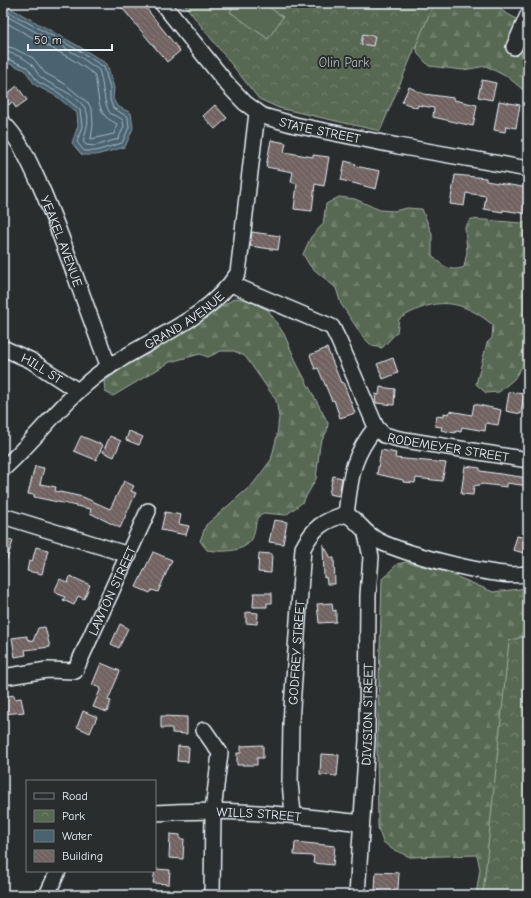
<svg xmlns="http://www.w3.org/2000/svg" width="531" height="898" viewBox="0 0 531 898" font-family="'Comic Neue',sans-serif">
<style>
.forest{fill:url(#forest-firs);stroke:#a0ada5}
.park{fill:url(#park-crowns);stroke:#a0ada5}
.pitch{fill:#586952;stroke:#a0ada5}
.water{fill:#4a636f;stroke:#899ca6}
.lines{fill:none;stroke-linecap:round;stroke-linejoin:round}
.shore{stroke:#a9b8c1;stroke-width:1}
.building{fill:url(#building-back-hatch);stroke:#e8f1f8}
.minor-casing{stroke:#e8f1f8;stroke-width:18}
.minor{stroke:#2a2d2e;stroke-width:15}
.labels{text-anchor:middle;stroke-width:4;stroke-linejoin:round;paint-order:stroke}
.park-label{font-size:13px;fill:#aebbb6;stroke:#2a2d2e}
.street-label{font-size:13px;fill:#e8f1f8;stroke:#2a2d2e}
</style>
<defs>
<pattern id="forest-firs" width="22" height="20" patternUnits="userSpaceOnUse"><rect width="22" height="20" fill="#586952"/><path d="M5 1l3.5 6h-7zM16 11l3.5 6h-7z" fill="#707f6c"/></pattern>
<pattern id="park-crowns" width="20" height="18" patternUnits="userSpaceOnUse"><rect width="20" height="18" fill="#586952"/><path d="M2 6a3 3 0 1 1 6 0M12 15a3 3 0 1 1 6 0" fill="none" stroke="#707f6c"/></pattern>
<pattern id="building-back-hatch" width="6" height="6" patternUnits="userSpaceOnUse"><rect width="6" height="6" fill="#726362"/><path d="M-1 5l2 2M0 0l6 6M5-1l2 2" fill="none" stroke="#867a79"/></pattern>
</defs>
<rect width="100%" height="100%" fill="#2a2d2e"/>
<filter id="ink" filterUnits="userSpaceOnUse"><feTurbulence type="fractalNoise" baseFrequency=".025" numOctaves="2"/><feDisplacementMap in="SourceGraphic" scale="8" xChannelSelector="R" yChannelSelector="G"/><feConvolveMatrix kernelMatrix="1 2 1 2 8 2 1 2 1" color-interpolation-filters="sRGB"/></filter>
<g filter="url(#ink)">
<g class="forest">
<polygon points="419,3 503,3 502,11 528,25 528,94 509,78 486,66 463,70 429,66 418,54 413,31"/>
<path d="M339 197 355 199 380 210 394 211 407 208 422 209 432 234V255C441 265 450 273 464 267L467 252 465 227 471 219 522 223 528 219V357L514 379 499 392 486 393 476 384 487 343 492 338 493 325C460 298 435 297 399 319L397 332 382 348 372 346 363 337 341 304 336 288 310 266 303 254 311 237 323 224 326 204Z"/>
<path d="M235 298 247 300 268 310 284 334 298 366 328 423 327 431 320 444 316 479 303 502 286 515 263 513C253 520 257 529 252 539 244 553 220 552 207 550L200 541 206 525 253 484 271 460 277 436 279 417 276 400 245 356 234 351H221L208 357 200 354 170 362 113 396 105 392 104 382 131 361 170 339Z"/>
<polygon points="406,562 446,572 493,592 528,588 528,895 476,895 480,869 477,855 410,857 392,849 383,842 378,828 377,746 382,579 397,564"/>
</g>
<g class="park">
<polygon points="183,3 434,3 380,131 279,108 259,99"/>
<polygon points="528,635 528,895 483,895 509,641"/>
</g>
<polygon class="pitch" points="236,3 263,3 283,17 268,39 230,12"/>
<polygon class="water" points="3,4 80,47 107,64 114,88 113,99 117,106 131,113 133,128 125,147 96,155 82,155 72,143 78,126 77,113 56,96 35,85 25,70 3,61"/>
<g class="lines">
<g class="shore">
<polyline points="3,9 78,50 104,67 110,88 110,100 113,108 128,117 129,127 122,143 96,151 84,151 77,142 82,126 80,110 59,93 38,82 27,67 3,57"/>
<path d="M3 14 76 54 99 70C103 81 104 108 111 114 115 116 120 117 123 120L124 127 118 139 95 146 86 145 83 141C86 131 91 118 85 108 75 93 55 88 42 78 38 76 36 70 33 66 28 59 12 52 3 52"/>
<path d="M3 21 73 60 94 74C99 87 96 107 106 117 109 120 114 122 117 124L114 134 91 139 93 125 92 110 88 103 65 84 45 73 33 58 13 48 3 46"/>
</g>
</g>
<g class="building">
<polygon points="118,3 142,3 180,51 167,62"/>
<polygon points="363,34 375,36 373,46 361,44"/>
<polygon points="482,80 496,83 492,100 478,97"/>
<polygon points="17,86 27,100 16,108 12,102 9,105 3,97"/>
<polygon points="409,87 424,94 454,98 454,100 477,105 473,126 433,117 434,108 418,105 417,108 402,102"/>
<polygon points="499,101 520,105 516,128 506,126 505,132 494,130"/>
<polygon points="215,105 227,118 215,129 203,116"/>
<polygon points="271,140 286,143 284,152 313,157 313,155 329,157 324,186 315,184 312,211 294,209 297,184 291,182 293,172 266,167"/>
<polygon points="345,161 356,164 355,166 380,171 376,189 341,180"/>
<polygon points="455,175 486,178 486,181 528,188 528,214 503,210 503,212 484,209 486,196 466,193 464,206 450,204"/>
<polygon points="252,232 280,236 278,250 250,246"/>
<polygon points="327,348 341,383 343,382 355,413 340,418 334,400 332,401 318,368 315,369 310,355"/>
<polygon points="393,358 398,373 383,379 377,364"/>
<polygon points="380,387 395,389 394,405 376,403 375,394 379,395"/>
<polygon points="509,392 524,394 521,414 506,411"/>
<polygon points="474,404 501,410 498,425 486,423 485,431 462,427 461,432 456,431 455,433 441,430 442,427 435,426 437,416 444,417 444,413 449,414 450,411 472,415"/>
<polygon points="129,431 143,437 139,445 126,440"/>
<polygon points="81,436 103,445 96,460 74,451"/>
<polygon points="110,436 121,441 114,457 103,452"/>
<polygon points="381,450 396,453 395,458 446,463 442,481 416,478 415,483 403,482 403,480 377,474"/>
<polygon points="35,466 44,468 40,484 56,487 55,491 83,497 110,509 124,481 134,486 131,491 136,493 120,528 90,513 91,509 34,497 35,495 28,494"/>
<polygon points="465,466 480,468 480,471 528,478 528,486 507,483 507,487 483,484 474,486 473,495 461,494"/>
<polygon points="333,476 342,478 339,496 329,494"/>
<polygon points="165,512 181,515 179,524 189,526 186,535 161,530"/>
<polygon points="274,520 287,522 283,544 269,542"/>
<polygon points="517,536 527,538 524,553 513,550"/>
<polygon points="3,538 13,541 5,565 3,565"/>
<polygon points="323,544 331,558 334,558 335,584 327,584 326,577 324,578"/>
<polygon points="36,547 48,550 42,574 27,571 29,561 32,562"/>
<polygon points="153,552 172,560 158,592 152,590 150,593 136,587"/>
<polygon points="259,553 272,554 271,573 258,572"/>
<polygon points="70,576 90,585 84,599 78,596 74,605 63,600 65,597 54,592 60,579 68,583"/>
<polygon points="254,593 272,593 272,603 267,603 267,607 253,607"/>
<polygon points="332,603 333,611 336,610 336,622 319,623 317,604"/>
<polygon points="246,612 258,613 257,624 246,623"/>
<polygon points="120,624 128,628 119,648 111,644"/>
<polygon points="45,627 50,647 25,650 26,655 15,657 12,638 27,636 27,639 33,641 38,628"/>
<polygon points="101,663 120,671 108,700 111,701 107,712 93,707 101,688 92,685"/>
<polygon points="14,695 15,699 21,698 24,712 3,714 3,697"/>
<polygon points="83,711 97,717 90,733 77,727"/>
<polygon points="161,716 187,717 187,734 172,733 172,728 161,728"/>
<polygon points="263,745 263,758 257,758 257,765 237,765 237,753 241,753 241,746"/>
<polygon points="178,746 189,747 188,762 177,761"/>
<polygon points="321,754 339,755 337,776 320,775"/>
<polygon points="170,834 180,835 180,839 184,839 183,859 169,858"/>
<polygon points="295,842 335,846 333,865 313,863 314,856 294,855"/>
<polygon points="155,869 170,870 169,884 153,883"/>
<polygon points="376,872 399,873 398,889 394,889 394,895 380,895 380,891 375,891"/>
</g>
<g class="lines">
<g class="minor-casing">
<g id="minor">
<path id="s1" d="M162 3 228 85 245 103 263 116 295 125 398 146 528 169"/>
<polyline points="514,47 528,15"/>
<path id="s2" d="M3 123C20 139 30 164 40 185 66 244 85 307 109 367"/>
<path id="s3" d="M231 284 332 327 339 341 376 427 384 435 399 439 528 460"/>
<path id="s4" d="M3 348 30 360 78 391"/>
<path id="s5" d="M3 469C37 438 64 399 101 372 147 339 206 322 238 273L257 113"/>
<path d="M346 514C351 476 351 458 376 427"/>
<polyline points="3,516 129,555"/>
<path id="s6" d="M3 677 47 670 75 671 148 511"/>
<polyline points="204,730 220,753 213,811 212,895"/>
<path id="s7" d="M155 813C221 808 287 814 353 822L361 825"/>
<path id="s8" d="M293 814 290 783 291 722 303 548C314 527 323 521 346 514 360 522 363 533 379 541 401 553 507 582 528 573"/>
<polyline points="47,895 58,871"/>
<path id="s9" d="M357 895 367 740 368 595 371 557 366 534"/>
</g>
</g>
<use href="#minor" class="minor"/>
</g>
</g>
<g class="labels">
<g class="park-label">
<text x="344" y="67">Olin Park</text>
</g>
<g class="street-label">
<text dy="5" stroke="none"><textPath href="#s1" startOffset="211">STATE STREET</textPath></text>
<text dy="5" stroke="none"><textPath href="#s2" startOffset="133">YEAKEL AVENUE</textPath></text>
<text dy="5" stroke="none"><textPath href="#s5" startOffset="236">GRAND AVENUE</textPath></text>
<text dy="5" stroke="none"><textPath href="#s4" startOffset="44">HILL ST</textPath></text>
<text dy="5" stroke="none"><textPath href="#s3" startOffset="296">RODEMEYER STREET</textPath></text>
<text dy="5" stroke="none"><textPath href="#s6" startOffset="161">LAWTON STREET</textPath></text>
<text dy="5" stroke="none"><textPath href="#s8" startOffset="162">GODFREY STREET</textPath></text>
<text dy="5" stroke="none"><textPath href="#s9" startOffset="181">DIVISION STREET</textPath></text>
<text dy="5" stroke="none"><textPath href="#s7" startOffset="104">WILLS STREET</textPath></text>
</g>
</g>
<rect width="531" height="898" fill="none" stroke="#2a2d2e" stroke-width="16"/>
<rect x="8" y="8" width="515" height="882" fill="none" stroke="#e8f1f8" stroke-width="1.5" filter="url(#ink)"/>
<rect x="26" y="780" width="130" height="92" fill="#2a2d2e" stroke="#767b7f"/>
<rect x="34" y="793" width="20" height="6" fill="#2a2d2e" stroke="#767b7f"/>
<text x="62" y="800" font-size="12" fill="#e8f1f8">Road</text>
<rect x="34" y="810" width="20" height="12" fill="url(#park-crowns)" stroke="#767b7f"/>
<text x="62" y="820" font-size="12" fill="#e8f1f8">Park</text>
<rect x="34" y="830" width="20" height="12" fill="#4a636f" stroke="#767b7f"/>
<text x="62" y="840" font-size="12" fill="#e8f1f8">Water</text>
<rect x="34" y="850" width="20" height="12" fill="url(#building-back-hatch)" stroke="#767b7f"/>
<text x="62" y="860" font-size="12" fill="#e8f1f8">Building</text>
<path d="M28 44v6h84v-6" fill="none" stroke="#e8f1f8" stroke-width="2"/>
<text x="34" y="44" font-size="12" fill="#e8f1f8" stroke="#2a2d2e" stroke-width="3" paint-order="stroke">50 m</text>
</svg>
